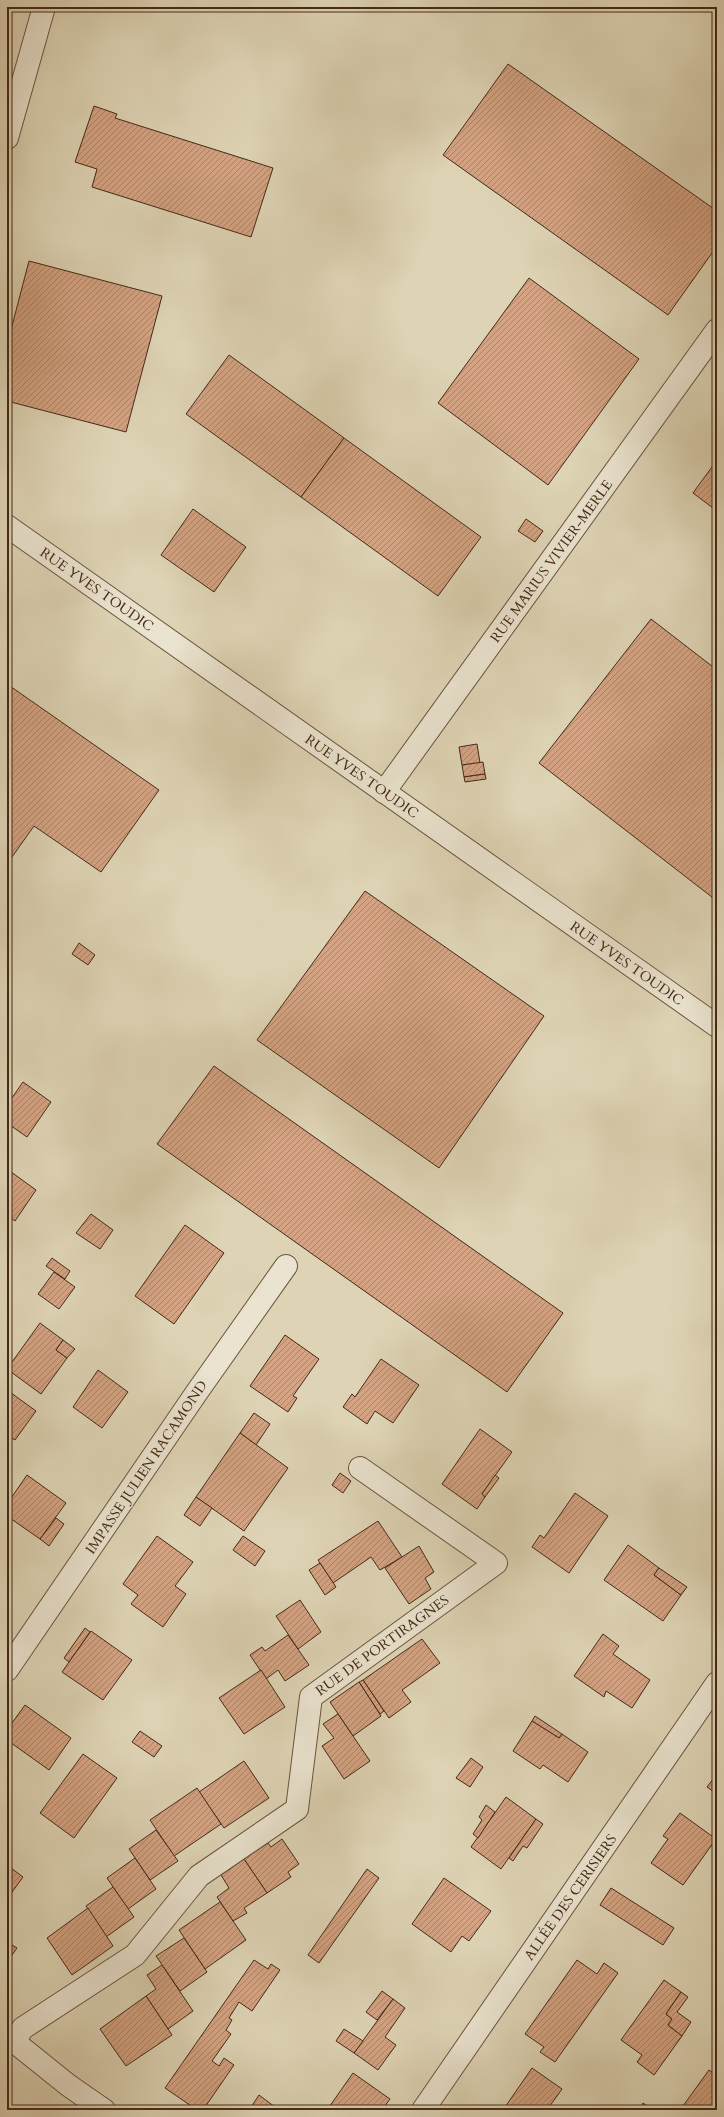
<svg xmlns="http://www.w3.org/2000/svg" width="724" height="2117" viewBox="0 0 724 2117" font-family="Cardo,serif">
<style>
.building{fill:url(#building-hatch);stroke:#452917}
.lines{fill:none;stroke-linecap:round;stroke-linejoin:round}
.minor-casing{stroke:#6b543e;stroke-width:24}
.minor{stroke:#eae3cf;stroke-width:22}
.labels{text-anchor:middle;stroke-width:3;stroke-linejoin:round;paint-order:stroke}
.street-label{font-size:14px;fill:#452917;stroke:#eae3cf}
</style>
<defs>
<pattern id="building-hatch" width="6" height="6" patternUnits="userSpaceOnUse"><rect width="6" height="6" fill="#d3a383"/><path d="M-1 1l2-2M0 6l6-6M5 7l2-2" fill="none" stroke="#ad856a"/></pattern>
</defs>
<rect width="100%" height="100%" fill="#ded4b5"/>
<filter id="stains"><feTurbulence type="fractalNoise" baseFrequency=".005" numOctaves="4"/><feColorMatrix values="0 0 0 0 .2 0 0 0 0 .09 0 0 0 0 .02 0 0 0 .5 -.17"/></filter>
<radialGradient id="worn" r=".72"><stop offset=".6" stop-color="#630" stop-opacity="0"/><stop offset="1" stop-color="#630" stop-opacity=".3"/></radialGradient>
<g class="building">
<polygon points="508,64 717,211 717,246 668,315 443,155"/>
<polygon points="94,106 117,114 115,118 273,168 251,237 92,187 97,169 75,162"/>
<polygon points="29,261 162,296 126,432 7,401 7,345"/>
<polygon points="529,278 639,359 548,485 438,403"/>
<polygon points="229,355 344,438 301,497 186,414"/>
<polygon points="344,438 481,537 438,596 301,497"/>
<polygon points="717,460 717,511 693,493"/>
<polygon points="193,509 246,547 214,592 161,555"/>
<polygon points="526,519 543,531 535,542 518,531"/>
<polygon points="651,619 717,670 717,901 539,763"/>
<polygon points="7,684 159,790 101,872 34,826 7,864"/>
<polygon points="477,744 480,763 462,765 459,747"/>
<polygon points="483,762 485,774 464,777 462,765"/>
<polygon points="485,774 486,779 465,782 464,777"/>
<polygon points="365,891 544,1016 439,1168 257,1040"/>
<polygon points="79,943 95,955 88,965 72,954"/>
<polygon points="214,1066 563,1313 507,1392 157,1144"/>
<polygon points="23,1082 51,1102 27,1137 7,1123 7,1105"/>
<polygon points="7,1169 36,1190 15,1221 7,1215"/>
<polygon points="91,1214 113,1230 100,1249 76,1233"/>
<polygon points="185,1225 224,1253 174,1324 135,1296"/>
<polygon points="52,1258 70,1271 65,1279 46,1266"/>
<polygon points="54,1272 75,1287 59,1309 38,1294"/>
<polygon points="40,1323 63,1340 56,1350 67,1358 41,1394 7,1369"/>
<polygon points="285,1335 319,1359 293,1396 297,1398 288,1412 250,1386"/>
<polygon points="63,1340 75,1349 67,1358 56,1350"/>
<polygon points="381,1359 419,1385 393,1423 375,1411 367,1424 343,1407 352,1394 355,1397"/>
<polygon points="98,1370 128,1392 102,1428 73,1407"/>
<polygon points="7,1390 36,1411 15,1440 7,1435"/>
<polygon points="254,1413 270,1424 256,1445 240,1433"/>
<polygon points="480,1429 512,1452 482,1494 485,1497 477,1509 442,1484"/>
<polygon points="240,1433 288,1468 244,1531 196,1497"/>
<polygon points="340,1473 351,1481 343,1493 332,1485"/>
<polygon points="27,1475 66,1503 40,1539 7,1516 7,1504"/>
<polygon points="495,1475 499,1478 485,1497 482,1494"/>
<polygon points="575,1493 608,1516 569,1573 532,1547 540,1535 544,1538"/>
<polygon points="196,1497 212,1508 200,1526 184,1515"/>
<polygon points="56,1518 64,1524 49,1546 40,1539"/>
<polygon points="378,1521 402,1557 380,1570 371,1557 333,1583 318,1560"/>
<polygon points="157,1536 193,1562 175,1586 186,1594 163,1627 131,1604 138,1595 123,1584"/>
<polygon points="243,1536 265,1551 255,1566 233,1550"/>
<polygon points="628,1545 659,1568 654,1575 681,1595 663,1621 604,1580"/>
<polygon points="419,1546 434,1572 425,1578 431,1589 409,1604 385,1568"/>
<polygon points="320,1563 336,1587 325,1595 309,1570"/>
<polygon points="659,1568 687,1587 681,1595 654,1575"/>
<polygon points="300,1600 321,1632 298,1649 276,1616"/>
<polygon points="85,1628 90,1632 69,1662 64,1658"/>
<polygon points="91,1631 132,1660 103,1700 62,1672"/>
<polygon points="603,1634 619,1646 613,1654 650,1680 632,1708 606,1691 604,1697 574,1676"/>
<polygon points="288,1635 309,1665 285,1681 278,1670 266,1679 250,1655 262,1647 265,1651"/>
<polygon points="422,1639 440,1663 402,1690 411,1702 389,1718 363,1680"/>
<polygon points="261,1670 285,1707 244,1734 219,1698"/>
<polygon points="363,1680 384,1711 380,1714 359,1682"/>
<polygon points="359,1682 381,1716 353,1736 330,1702"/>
<polygon points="25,1705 71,1738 49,1770 7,1740 7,1730"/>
<polygon points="338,1714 370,1761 344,1779 322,1746 334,1738 323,1724"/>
<polygon points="535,1716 562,1734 559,1738 532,1721"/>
<polygon points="532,1721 559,1738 562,1734 588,1752 568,1782 543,1765 540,1769 513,1751"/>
<polygon points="140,1731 162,1746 154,1757 132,1742"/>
<polygon points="83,1754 117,1778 74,1838 40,1813"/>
<polygon points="471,1758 483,1767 470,1787 456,1778"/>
<polygon points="244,1761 269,1798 224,1828 199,1792"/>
<polygon points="717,1774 717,1794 707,1787"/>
<polygon points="197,1788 221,1824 174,1856 150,1820"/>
<polygon points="506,1797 536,1819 501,1869 471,1847"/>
<polygon points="486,1805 495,1812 478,1838 473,1834 482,1820 479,1817"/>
<polygon points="680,1813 716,1839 683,1885 651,1863 668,1839 663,1836"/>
<polygon points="536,1819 543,1824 527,1848 523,1846 513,1861 509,1858"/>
<polygon points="156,1830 178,1861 150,1880 129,1849"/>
<polygon points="282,1839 299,1864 288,1872 291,1877 267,1893 244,1859 268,1843 271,1847"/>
<polygon points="135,1858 156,1889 128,1909 107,1878"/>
<polygon points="244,1859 267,1893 244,1908 247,1913 233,1921 217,1897 229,1888 221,1875"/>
<polygon points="7,1865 23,1877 7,1899"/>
<polygon points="367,1869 379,1878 319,1963 308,1955"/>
<polygon points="444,1878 491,1911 469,1941 462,1936 451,1952 412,1924"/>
<polygon points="113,1887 134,1917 106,1937 86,1906"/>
<polygon points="611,1888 674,1928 663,1945 600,1905"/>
<polygon points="220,1902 246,1940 205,1969 179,1930"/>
<polygon points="88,1908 113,1946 72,1975 47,1938"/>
<polygon points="184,1938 207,1972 180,1991 156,1956"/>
<polygon points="7,1942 17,1948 7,1962"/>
<polygon points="254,1960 268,1969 271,1964 280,1970 252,2011 239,2002 229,2018 232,2020 226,2030 231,2034 212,2061 219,2066 224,2058 234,2065 203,2110 197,2110 165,2088"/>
<polygon points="577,1960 597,1974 604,1963 618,1973 555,2062 540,2052 544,2047 525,2034"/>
<polygon points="162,1965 193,2011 168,2029 146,1996 156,1989 147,1975"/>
<polygon points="664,1980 681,1992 666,2014 672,2019 668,2025 682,2036 654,2075 637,2062 642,2055 621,2040"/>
<polygon points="382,1991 393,1999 377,2020 366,2012"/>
<polygon points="681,1992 688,1997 677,2012 691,2022 682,2036 668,2025 672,2019 666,2014"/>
<polygon points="146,1996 172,2035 126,2066 100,2029"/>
<polygon points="393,1999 405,2008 385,2037 396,2045 378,2070 354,2053"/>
<polygon points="344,2029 363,2041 354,2053 336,2041"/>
<polygon points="532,2068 562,2089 547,2110 503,2110"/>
<polygon points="709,2070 717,2076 717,2110 689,2110 683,2106"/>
<polygon points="353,2073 390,2099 382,2110 327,2110"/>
<polygon points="259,2095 279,2110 249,2110"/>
<polygon points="643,2103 653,2110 639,2110"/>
</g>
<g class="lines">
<g class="minor-casing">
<g id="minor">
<polyline points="7,138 44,7"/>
<polyline points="7,526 717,1026"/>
<polyline points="384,792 717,330"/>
<polyline points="7,1670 197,1392 286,1266"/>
<polyline points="7,2036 68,2085 104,2110"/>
<polyline points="14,2041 23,2028 135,1955 199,1876 297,1809 311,1697 496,1563 360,1468"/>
<polyline points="423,2110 717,1683"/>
</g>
</g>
<use href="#minor" class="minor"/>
</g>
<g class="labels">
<g class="street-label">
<text transform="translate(551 561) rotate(-54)" y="5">RUE MARIUS VIVIER-MERLE</text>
<text transform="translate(97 589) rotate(35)" y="5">RUE YVES TOUDIC</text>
<text transform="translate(362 776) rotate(35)" y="5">RUE YVES TOUDIC</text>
<text transform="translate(627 963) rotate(35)" y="5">RUE YVES TOUDIC</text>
<text transform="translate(146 1467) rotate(-56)" y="5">IMPASSE JULIEN RACAMOND</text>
<text transform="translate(382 1645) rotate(-36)" y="5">RUE DE PORTIRAGNES</text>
<text transform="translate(570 1897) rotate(-55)" y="5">ALLÉE DES CERISIERS</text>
</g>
</g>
<rect width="724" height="2117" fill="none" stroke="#ded4b5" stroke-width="24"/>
<rect x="8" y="8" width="708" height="2101" fill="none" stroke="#452917" stroke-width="2"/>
<rect x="12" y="12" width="700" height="2093" fill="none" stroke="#452917"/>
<rect width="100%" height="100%" filter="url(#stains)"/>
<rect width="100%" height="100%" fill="url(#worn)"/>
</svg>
